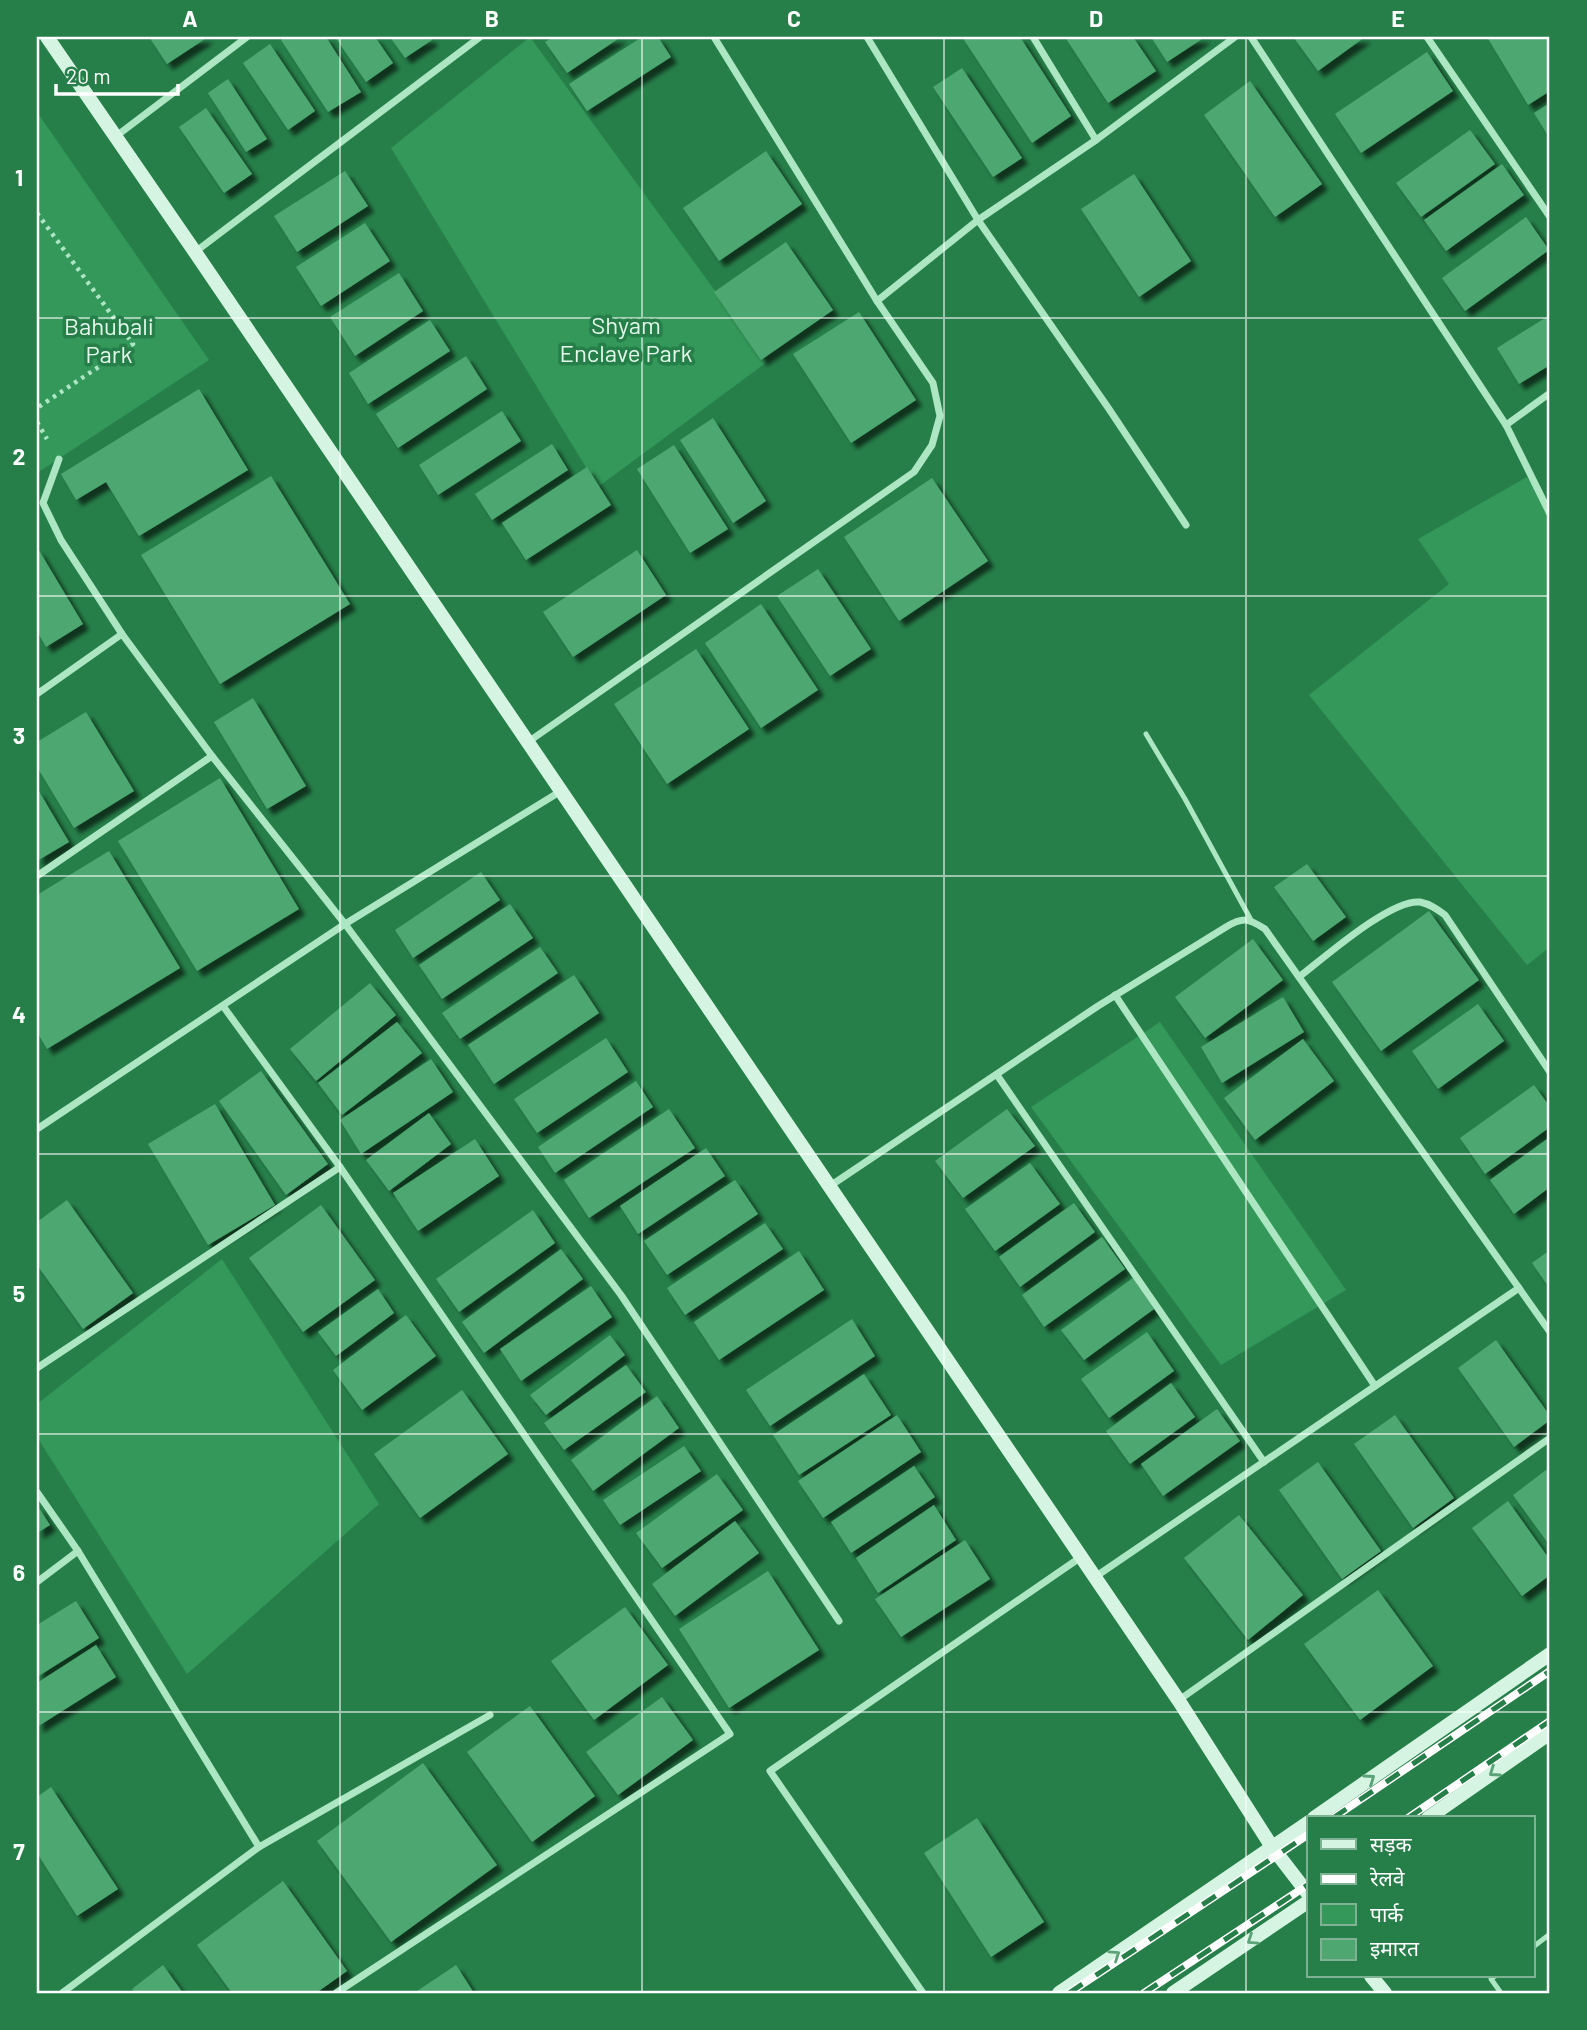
<svg xmlns="http://www.w3.org/2000/svg" width="1587" height="2030" viewBox="0 0 1587 2030" font-family="Barlow,'Noto Sans Devanagari',sans-serif">
<style>
.green{fill:#33985a}
.building{fill:#4ea770;filter:url(#shadow)}
.lines{fill:none;stroke-linecap:round;stroke-linejoin:round}
.path{stroke:#ace6c2;stroke-width:4.5;stroke-dasharray:3.5 5;stroke-linecap:butt}
.lane{stroke:#ace6c2;stroke-width:5}
.street{stroke:#ace6c2;stroke-width:7}
.secondary{stroke:#d5f5e2;stroke-width:14}
.rail-casing{stroke:#fff;stroke-width:8}
.rail{stroke:#267f49;stroke-width:5;stroke-dasharray:16;stroke-linecap:butt}
.oneway{stroke:#5ba277}
.grid{fill:none;stroke:#fff;stroke-width:2;stroke-opacity:0.55}
.labels{text-anchor:middle;stroke-width:7;stroke-linejoin:round;paint-order:stroke}
.park-label{font-size:24px;fill:#e2f9eb;stroke:#267f49}
.neatline{fill:none;stroke:#fff;stroke-width:2.5}
.grid-label{font-size:23px;text-anchor:middle;font-weight:bold;fill:#fff}
</style>
<defs>
<filter id="shadow"><feDropShadow dx="6" dy="6" stdDeviation="2" flood-color="#0009"/></filter>
</defs>
<rect width="100%" height="100%" fill="#267f49"/>
<g class="green">
<polygon points="530,37 767,362 598,487 391,148"/>
<polygon points="37,112 209,360 37,473"/>
<polygon points="1527,477 1550,511 1550,947 1527,965 1309,695 1449,584 1418,539"/>
<polygon points="1160,1022 1346,1290 1221,1365 1031,1107"/>
<polygon points="222,1259 379,1504 187,1674 37,1437 37,1404"/>
</g>
<g class="building">
<polygon points="149,37 208,37 167,64"/>
<polygon points="285,37 326,37 361,92 328,112 281,40"/>
<polygon points="335,37 375,37 393,63 366,82"/>
<polygon points="390,37 430,37 432,40 405,58"/>
<polygon points="553,37 621,37 567,73 545,42"/>
<polygon points="642,37 658,37 671,57 587,111 569,84"/>
<polygon points="962,37 1020,37 1071,116 1032,143"/>
<polygon points="1065,37 1133,37 1156,71 1108,103"/>
<polygon points="1151,37 1205,37 1167,62"/>
<polygon points="1296,37 1365,37 1318,71 1294,38"/>
<polygon points="1487,37 1550,37 1550,91 1528,105"/>
<polygon points="270,44 315,111 288,130 243,63"/>
<polygon points="1427,52 1453,91 1361,153 1335,114"/>
<polygon points="962,68 1022,158 993,177 933,87"/>
<polygon points="228,79 267,139 246,152 208,93"/>
<polygon points="1250,81 1322,184 1275,217 1204,115"/>
<polygon points="1550,103 1550,139 1534,113"/>
<polygon points="206,108 252,174 224,193 179,127"/>
<polygon points="1470,130 1495,164 1421,217 1396,183"/>
<polygon points="766,151 802,204 719,261 683,208"/>
<polygon points="1502,164 1524,195 1446,251 1424,220"/>
<polygon points="345,171 368,206 297,252 274,216"/>
<polygon points="1134,174 1191,261 1139,297 1081,209"/>
<polygon points="1526,217 1549,250 1465,311 1442,278"/>
<polygon points="365,223 390,261 321,306 296,267"/>
<polygon points="786,242 833,310 761,360 714,292"/>
<polygon points="399,273 423,311 355,356 330,317"/>
<polygon points="859,312 916,400 851,443 793,354"/>
<polygon points="1550,315 1550,365 1519,384 1497,348"/>
<polygon points="430,320 450,351 368,404 349,373"/>
<polygon points="466,356 487,389 398,448 376,414"/>
<polygon points="199,389 248,470 139,536 106,482 76,500 61,474"/>
<polygon points="502,411 521,441 438,495 419,465"/>
<polygon points="713,418 766,501 733,523 680,440"/>
<polygon points="552,444 568,470 492,520 475,494"/>
<polygon points="674,445 728,529 690,553 637,469"/>
<polygon points="587,467 611,505 526,560 502,523"/>
<polygon points="271,476 350,604 220,684 141,555"/>
<polygon points="932,478 988,561 899,621 844,537"/>
<polygon points="37,547 83,624 46,647 37,631"/>
<polygon points="637,550 666,595 573,657 543,612"/>
<polygon points="818,569 871,649 830,676 777,596"/>
<polygon points="761,604 818,690 761,728 705,643"/>
<polygon points="696,649 749,729 667,784 614,704"/>
<polygon points="253,698 306,786 267,809 214,722"/>
<polygon points="86,712 134,791 74,828 37,767 37,742"/>
<polygon points="220,778 299,909 197,971 118,841"/>
<polygon points="37,788 69,842 37,861"/>
<polygon points="109,851 180,968 47,1049 37,1032 37,895"/>
<polygon points="1307,864 1346,917 1313,941 1274,887"/>
<polygon points="481,872 500,900 413,958 395,930"/>
<polygon points="510,904 533,938 442,999 419,965"/>
<polygon points="1429,911 1479,980 1381,1051 1332,982"/>
<polygon points="1253,939 1283,980 1205,1038 1175,997"/>
<polygon points="540,947 558,973 460,1039 442,1013"/>
<polygon points="574,975 599,1013 494,1084 468,1045"/>
<polygon points="370,983 396,1015 316,1081 290,1049"/>
<polygon points="1283,997 1304,1032 1222,1083 1201,1047"/>
<polygon points="1478,1004 1504,1041 1438,1089 1412,1051"/>
<polygon points="397,1022 422,1053 342,1115 318,1083"/>
<polygon points="606,1038 628,1072 537,1133 514,1099"/>
<polygon points="1303,1039 1334,1081 1255,1140 1224,1098"/>
<polygon points="431,1059 453,1092 361,1154 340,1120"/>
<polygon points="261,1071 328,1164 286,1195 219,1101"/>
<polygon points="636,1081 653,1107 555,1173 538,1147"/>
<polygon points="1534,1085 1550,1107 1550,1127 1485,1174 1460,1138"/>
<polygon points="215,1104 275,1205 208,1245 148,1144"/>
<polygon points="669,1109 695,1148 589,1218 564,1180"/>
<polygon points="1007,1109 1035,1146 963,1198 935,1161"/>
<polygon points="429,1113 451,1144 389,1191 366,1160"/>
<polygon points="1550,1137 1550,1187 1514,1214 1490,1180"/>
<polygon points="475,1139 499,1176 418,1231 393,1193"/>
<polygon points="706,1148 725,1176 638,1234 620,1206"/>
<polygon points="1030,1163 1060,1204 995,1251 965,1209"/>
<polygon points="735,1180 758,1214 667,1275 644,1241"/>
<polygon points="67,1200 133,1293 83,1329 37,1265 37,1222"/>
<polygon points="1074,1203 1095,1232 1020,1287 999,1257"/>
<polygon points="321,1205 375,1280 303,1332 249,1258"/>
<polygon points="533,1210 555,1243 459,1312 436,1279"/>
<polygon points="765,1223 783,1249 685,1315 667,1288"/>
<polygon points="1102,1237 1125,1269 1044,1327 1022,1295"/>
<polygon points="561,1249 583,1279 484,1353 462,1322"/>
<polygon points="1550,1250 1550,1289 1532,1263"/>
<polygon points="799,1251 824,1290 719,1360 694,1322"/>
<polygon points="1133,1278 1154,1309 1084,1360 1061,1330"/>
<polygon points="591,1286 612,1317 521,1381 500,1349"/>
<polygon points="378,1289 394,1313 336,1356 318,1332"/>
<polygon points="406,1315 436,1356 362,1410 333,1370"/>
<polygon points="852,1319 875,1356 770,1426 746,1390"/>
<polygon points="1147,1332 1174,1371 1109,1418 1081,1379"/>
<polygon points="610,1335 625,1355 546,1415 530,1395"/>
<polygon points="1496,1340 1550,1416 1550,1420 1514,1447 1458,1368"/>
<polygon points="626,1365 646,1392 564,1450 544,1423"/>
<polygon points="864,1374 891,1415 799,1475 773,1435"/>
<polygon points="1171,1383 1195,1417 1130,1464 1106,1431"/>
<polygon points="462,1390 508,1454 420,1518 374,1454"/>
<polygon points="657,1396 679,1428 593,1491 571,1460"/>
<polygon points="1217,1409 1240,1441 1163,1496 1141,1464"/>
<polygon points="897,1415 921,1452 823,1518 798,1481"/>
<polygon points="1395,1415 1454,1498 1413,1528 1354,1444"/>
<polygon points="684,1446 701,1471 620,1525 603,1500"/>
<polygon points="1318,1462 1381,1551 1342,1579 1279,1490"/>
<polygon points="914,1466 935,1497 851,1553 831,1522"/>
<polygon points="1550,1467 1550,1546 1513,1495"/>
<polygon points="717,1474 743,1510 662,1568 636,1533"/>
<polygon points="1508,1501 1550,1560 1550,1575 1522,1596 1472,1528"/>
<polygon points="37,1505 50,1525 37,1533"/>
<polygon points="934,1505 956,1540 878,1593 856,1558"/>
<polygon points="1239,1515 1303,1595 1248,1640 1184,1558"/>
<polygon points="735,1521 759,1553 675,1616 652,1584"/>
<polygon points="965,1540 990,1579 901,1637 875,1599"/>
<polygon points="768,1571 819,1650 729,1708 679,1629"/>
<polygon points="1378,1590 1433,1666 1360,1720 1304,1644"/>
<polygon points="76,1601 99,1638 37,1677 37,1625"/>
<polygon points="625,1607 668,1665 594,1720 551,1661"/>
<polygon points="96,1645 116,1677 37,1727 37,1683"/>
<polygon points="662,1697 693,1740 618,1795 586,1752"/>
<polygon points="530,1706 595,1796 532,1842 467,1752"/>
<polygon points="423,1763 497,1865 391,1942 317,1841"/>
<polygon points="51,1787 118,1889 77,1916 37,1853 37,1797"/>
<polygon points="977,1818 1044,1922 991,1957 924,1853"/>
<polygon points="283,1881 347,1971 316,1993 232,1993 197,1945"/>
<polygon points="163,1965 183,1993 135,1993 132,1989"/>
<polygon points="456,1965 474,1993 414,1993"/>
</g>
<g class="lines">
<g class="path">
<polyline points="37,213 133,344 37,408"/>
<polyline points="37,422 47,439"/>
</g>
<g class="lane">
<polyline points="1146,734 1185,799 1251,920"/>
<polyline points="1533,1947 1550,1934"/>
<polyline points="1495,1976 1491,1979 1501,1993"/>
</g>
<g class="street">
<polyline points="867,37 978,220 1109,409 1186,525"/>
<polyline points="1033,37 1096,140"/>
<polyline points="1251,37 1506,425 1550,514"/>
<polyline points="1427,37 1550,217"/>
<polyline points="115,137 247,37"/>
<polyline points="195,252 480,37"/>
<polyline points="877,301 978,220 1096,140 1235,37"/>
<polyline points="1506,425 1550,393"/>
<polyline points="59,459 43,503 61,540 122,634 212,756 345,924 621,1295 839,1621"/>
<polyline points="37,694 122,634"/>
<polyline points="528,742 914,472 932,445 940,416 933,383 877,301 714,37"/>
<polyline points="37,876 212,756"/>
<path d="M1299 977C1324 958 1390 899 1420 902 1430 904 1437 909 1445 915L1550 1072"/>
<polyline points="1115,995 1375,1386"/>
<polyline points="223,1006 340,1167 730,1734 336,1993"/>
<polyline points="997,1075 1264,1462"/>
<polyline points="37,1129 345,924 561,791"/>
<path d="M830 1186 1098 1006 1226 927C1243 917 1248 918 1265 929L1550 1332"/>
<polyline points="37,1368 340,1167"/>
<polyline points="37,1492 78,1551 259,1847"/>
<polyline points="1095,1577 1519,1288"/>
<polyline points="37,1582 78,1551"/>
<polyline points="1179,1700 1550,1438"/>
<polyline points="62,1993 259,1847 490,1715"/>
<polyline points="923,1993 770,1771 1081,1557"/>
</g>
<g class="secondary">
<polyline points="47,37 195,252 1179,1701 1272,1847 1309,1895"/>
<polyline points="1314,1818 1550,1654"/>
<polyline points="1428,1818 1550,1733"/>
<polyline points="1371,1976 1385,1993"/>
<polyline points="1059,1993 1309,1822"/>
<polyline points="1173,1993 1309,1901"/>
</g>
<g class="rail-casing">
<g id="rail">
<polyline points="1333,1818 1550,1671"/>
<polyline points="1408,1818 1550,1721"/>
<polyline points="1069,1993 1309,1834"/>
<polyline points="1144,1993 1309,1884"/>
</g>
</g>
<use href="#rail" class="rail"/>
</g>
<defs><path id="oneway-chevron" d="M-2-3.5L2.5 0L-2 3.5" fill="none" stroke-width="1.6" stroke-linecap="round" stroke-linejoin="round" transform="scale(1.75)"/></defs>
<g class="oneway">
<use href="#oneway-chevron" transform="translate(1494 1772) rotate(145)"/>
<use href="#oneway-chevron" transform="translate(1370 1779) rotate(-35)"/>
<use href="#oneway-chevron" transform="translate(1252 1940) rotate(146)"/>
<use href="#oneway-chevron" transform="translate(1115 1955) rotate(-34)"/>
</g>
<path class="grid" d="M340 37V1993M642 37V1993M944 37V1993M1246 37V1993M37 318H1550M37 596H1550M37 876H1550M37 1154H1550M37 1434H1550M37 1712H1550"/>
<g class="labels">
<g class="park-label">
<text x="626" y="334">Shyam<tspan x="626" dy="28">Enclave Park</tspan></text>
<text x="109" y="335">Bahubali<tspan x="109" dy="28">Park</tspan></text>
</g>
</g>
<rect width="1587" height="2030" fill="none" stroke="#267f49" stroke-width="77"/>
<rect x="1307" y="1816" width="228" height="161" fill="#267f49" stroke="#7db292" stroke-width="2"/>
<rect x="1321" y="1839" width="35" height="10" fill="#d5f5e2" stroke="#7db292" stroke-width="2"/>
<text x="1370" y="1852" font-size="21" fill="#ffffff">सड़क</text>
<rect x="1321" y="1874" width="35" height="10" fill="#ffffff" stroke="#7db292" stroke-width="2"/>
<text x="1370" y="1886" font-size="21" fill="#ffffff">रेलवे</text>
<rect x="1321" y="1904" width="35" height="21" fill="#33985a" stroke="#7db292" stroke-width="2"/>
<text x="1370" y="1922" font-size="21" fill="#ffffff">पार्क</text>
<rect x="1321" y="1939" width="35" height="21" fill="#4ea770" stroke="#7db292" stroke-width="2"/>
<text x="1370" y="1956" font-size="21" fill="#ffffff">इमारत</text>
<path d="M56 84v10h122v-10" fill="none" stroke="#ffffff" stroke-width="3.5"/>
<text x="66" y="84" font-size="21" fill="#ffffff" stroke="#267f49" stroke-width="5" paint-order="stroke">20 m</text>
<rect x="38" y="38" width="1510" height="1954" class="neatline"/>
<g class="grid-label">
<text x="190" y="27">A</text>
<text x="492" y="27">B</text>
<text x="794" y="27">C</text>
<text x="1096" y="27">D</text>
<text x="1398" y="27">E</text>
<text x="19" y="186">1</text>
<text x="19" y="465">2</text>
<text x="19" y="744">3</text>
<text x="19" y="1023">4</text>
<text x="19" y="1302">5</text>
<text x="19" y="1581">6</text>
<text x="19" y="1860">7</text>
</g>
</svg>
